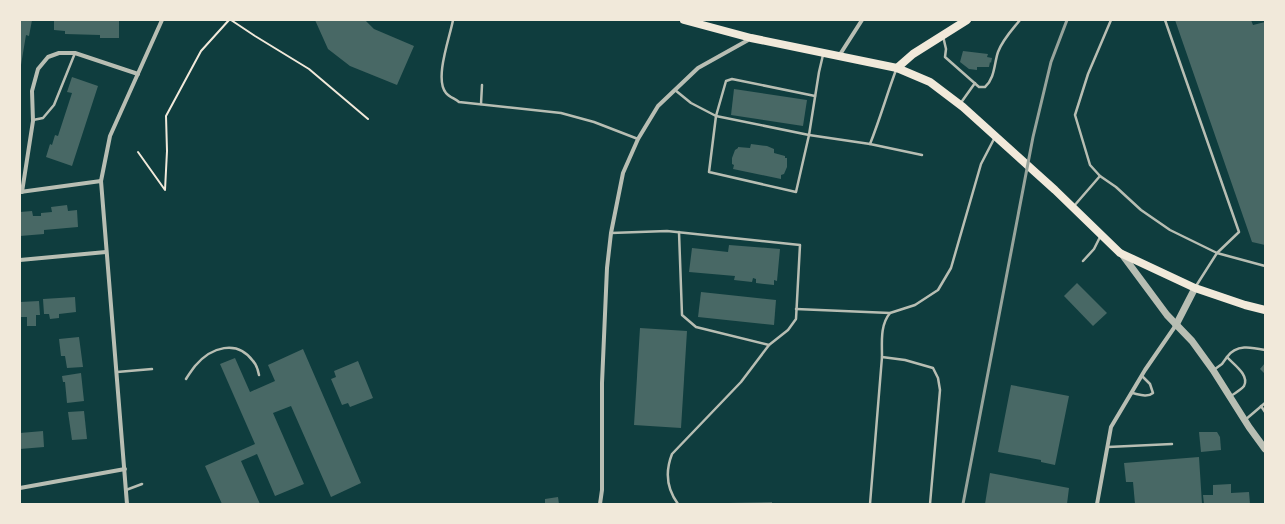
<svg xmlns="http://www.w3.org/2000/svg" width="1285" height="524" viewBox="0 0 1285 524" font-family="Ubuntu,sans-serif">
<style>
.building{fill:#486865}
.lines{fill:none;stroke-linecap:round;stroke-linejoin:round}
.path{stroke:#f1e9da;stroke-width:2}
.service{stroke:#b8beb3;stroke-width:2.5}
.minor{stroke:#b8beb3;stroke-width:4}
.tertiary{stroke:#b8beb3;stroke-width:7}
.secondary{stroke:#f1e9da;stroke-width:8}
.rail{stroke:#97a49c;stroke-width:3}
</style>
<rect width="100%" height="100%" fill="#0f3d3e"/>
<g class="building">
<polygon points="20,20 32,20 29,36 26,35 21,65"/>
<polygon points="54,20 119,20 119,38 100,38 100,35 65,34 65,31 54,30"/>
<polygon points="315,20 365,20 374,29 414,46 397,85 350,66 328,49"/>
<polygon points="1175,20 1251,20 1253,25 1265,22 1265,245 1252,242"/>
<polygon points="963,51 988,54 987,57 992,58 991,63 990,62 989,67 977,67 977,70 969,69 960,62"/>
<polygon points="72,77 98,86 72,166 46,157 50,144 52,145 55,135 58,136 72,93 67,92"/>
<polygon points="734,89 807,100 803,126 731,115"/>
<polygon points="751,144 767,146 774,149 774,153 785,156 785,158 787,158 787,167 784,174 781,175 781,179 733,169 734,165 732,164 732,158 735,150 738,148 738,147 750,148"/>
<polygon points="67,205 68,211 77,210 78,227 44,230 44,234 20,236 20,212 32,211 33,216 41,216 41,213 52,212 51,207"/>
<polygon points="729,245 780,249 777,281 774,280 774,285 756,283 756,279 753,278 752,282 734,280 735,276 689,272 692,248 728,252"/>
<polygon points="1077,283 1107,313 1093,326 1064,296"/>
<polygon points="701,292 776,300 774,325 698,317"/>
<polygon points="75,297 76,312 59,314 59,318 50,319 49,314 44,314 43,299"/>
<polygon points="39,301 40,315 36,315 36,326 27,326 27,317 20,317 20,302"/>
<polygon points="640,328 687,331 681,428 634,425"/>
<polygon points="79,337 83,367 67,368 65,356 61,356 59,339"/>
<polygon points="303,349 361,483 331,497 291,406 273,413 304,484 275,496 257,454 241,461 260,504 222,504 205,466 255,444 220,364 235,358 250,392 275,381 268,365"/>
<polygon points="358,361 373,398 350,407 348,403 342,405 331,379 336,377 334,371"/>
<polygon points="1265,363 1265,374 1260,369"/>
<polygon points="81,373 84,401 67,403 65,382 63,382 62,376"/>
<polygon points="1011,385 1069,396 1055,465 1041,462 1041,460 998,452"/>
<polygon points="84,411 87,439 72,440 68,412"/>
<polygon points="43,431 44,447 20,449 20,433"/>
<polygon points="1199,432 1217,432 1220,437 1221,450 1201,452"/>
<polygon points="1199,457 1202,504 1135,504 1133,482 1126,482 1124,463"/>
<polygon points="990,473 1069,488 1067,504 985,504"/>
<polygon points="1231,484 1231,493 1249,492 1250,504 1204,504 1203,495 1213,495 1213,485"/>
<polygon points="558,497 559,504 545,504 545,499"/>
<polygon points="772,502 772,504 728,504 728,503"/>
</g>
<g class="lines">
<g class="path">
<polyline points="231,20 255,36 309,69 368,119"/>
<polyline points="138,152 165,190 167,151 166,116 201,51 229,20"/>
</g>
<g class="service">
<path d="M453 20C450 37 434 79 446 93 449 97 456 99 459 102L561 113 594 122 638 139"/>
<polyline points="1111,20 1088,74 1075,115 1090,165 1100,176 1116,187 1141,210 1170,230 1217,253 1265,266"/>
<polyline points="1165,20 1239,232 1217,253 1196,286"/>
<path d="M943 36 946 49 945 57 979 87H985C995 78 994 64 998 52 1003 39 1012 30 1020 20"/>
<path d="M896 70C887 94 880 119 870 144L922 155"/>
<polyline points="675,90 691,103 716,116 809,135 819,72 823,55"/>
<polyline points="815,96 732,79 726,81 716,116 709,172 796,192 809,135 870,144"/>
<polyline points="481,104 482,85"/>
<polyline points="960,104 975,83"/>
<polyline points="33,120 43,118 54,105 75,53"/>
<polyline points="1074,206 1100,176"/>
<polyline points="679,232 682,315 696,327 769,345"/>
<path d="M611 233 667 231 800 245 796 319 788 330 769 345 741 382 672 454C665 472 666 488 678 504"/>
<polyline points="1083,261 1094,249 1100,237"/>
<polyline points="796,309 890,313 915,305 938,290 951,268 981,164 995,137"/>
<path d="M890 313C880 325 882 342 882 357L905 360 933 368 938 378 940 390 930 504"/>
<path d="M1227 357C1236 344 1251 347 1265 350"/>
<path d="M1215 369 1222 364 1227 357C1233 364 1250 375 1244 386 1241 390 1235 393 1231 396"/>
<polyline points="117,372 152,369"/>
<path d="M186 379C189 374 192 370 195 366 211 347 237 339 253 361 256 364 258 370 259 375"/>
<path d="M1132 393C1138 394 1147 398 1153 393L1150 384 1142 376"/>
<polyline points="1261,406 1265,412"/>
<polyline points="1245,420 1265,403"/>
<polyline points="1108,447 1172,444"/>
<polyline points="126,490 142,484"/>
<polyline points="870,504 882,357"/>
</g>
<g class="minor">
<polyline points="839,56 862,20"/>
<polyline points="20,192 101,181"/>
<polyline points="22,192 33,121 32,91 38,69 48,57 59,53 75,53 138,74"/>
<polyline points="20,260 106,252"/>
<polyline points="20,488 125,469"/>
<polyline points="127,504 101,181 110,136 162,20"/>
<polyline points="600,504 602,490 602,383 607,268 611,233 623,173 638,139 658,106 698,68 750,39"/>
<polyline points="1097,504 1111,427 1145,370 1176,325"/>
</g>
<g class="tertiary">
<polyline points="1121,253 1167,315 1192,341 1213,370 1249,427 1265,449"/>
<polyline points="1176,325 1195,288"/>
</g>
<g class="secondary">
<polyline points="684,20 751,38 897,68 930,82 963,107 1055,190 1120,253 1195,288 1245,305 1265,310"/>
<polyline points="897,68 913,54 967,20"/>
</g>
<polyline class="rail" points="963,504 1033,137 1051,62 1067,20"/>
</g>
<rect width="1285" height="524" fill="none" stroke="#f1e9da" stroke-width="42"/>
</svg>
